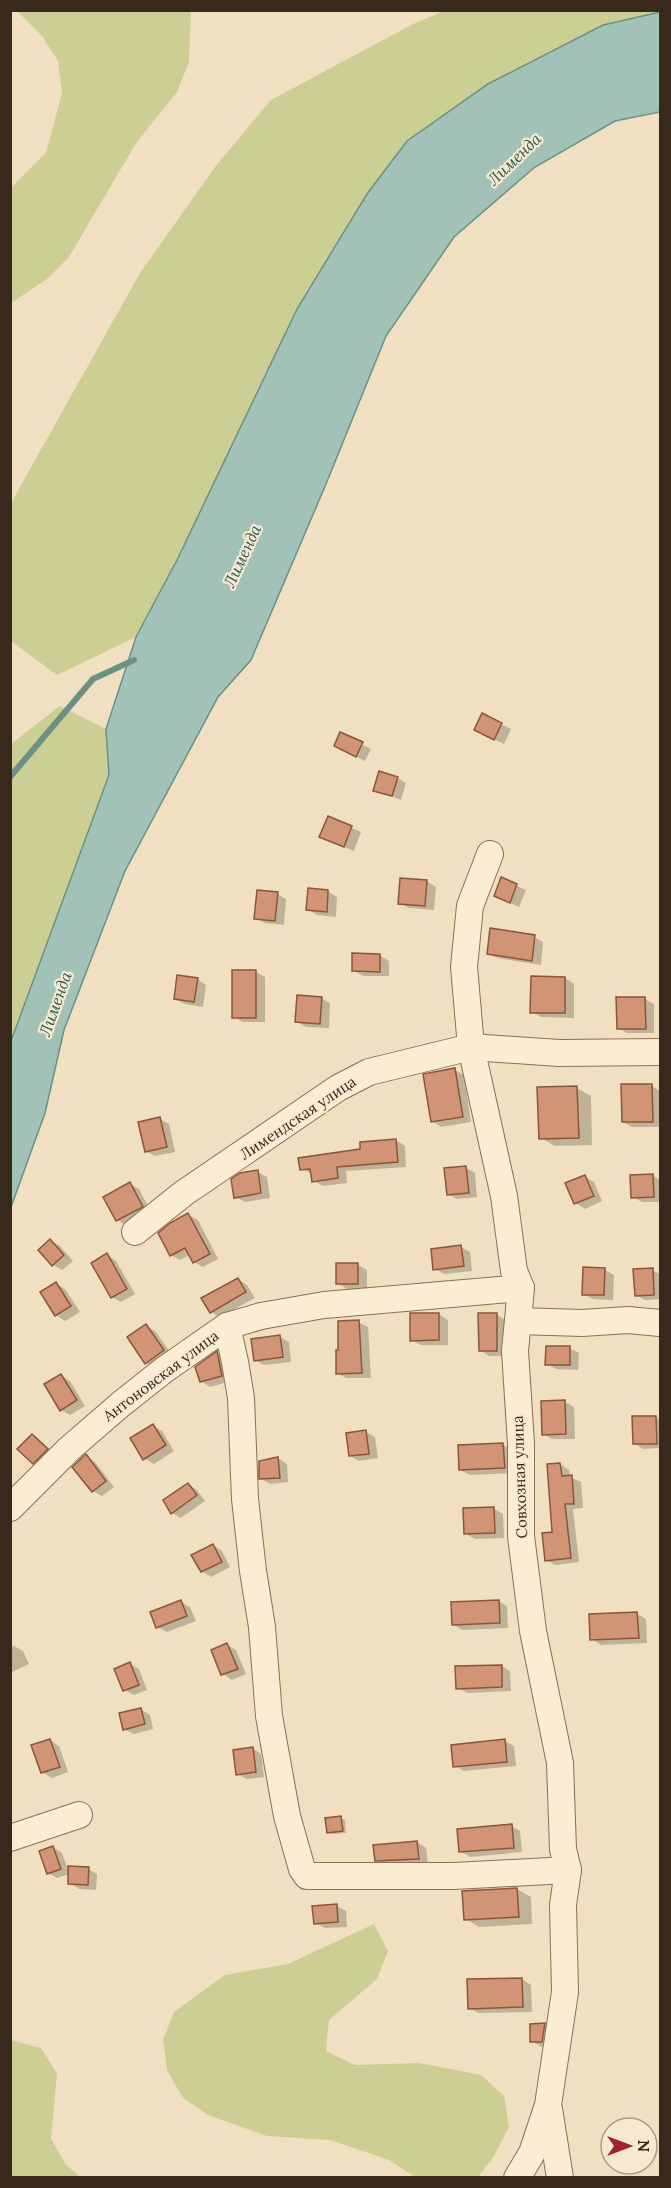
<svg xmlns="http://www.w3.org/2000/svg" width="671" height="2188" viewBox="0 0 671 2188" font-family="Lora,serif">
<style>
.green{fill:#cccf94}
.water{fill:#a3c2b7;stroke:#6a9184;stroke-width:1.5}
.shadow{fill:#0003}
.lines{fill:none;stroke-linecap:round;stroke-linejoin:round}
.stream{stroke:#6a9184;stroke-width:6}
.building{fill:#d19474;stroke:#8b553b;stroke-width:1.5}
.minor-casing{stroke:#8b6f57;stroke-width:28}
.minor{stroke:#fbecd4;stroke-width:26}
.labels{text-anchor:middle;stroke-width:4.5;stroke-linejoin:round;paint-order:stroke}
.street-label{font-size:15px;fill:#39281c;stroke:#f7e9d0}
.water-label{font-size:16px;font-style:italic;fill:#2b5a54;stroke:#f7e9d0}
</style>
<rect width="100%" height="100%" fill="#f0dfc0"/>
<g class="green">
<polygon points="17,11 191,11 189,62 177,92 136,143 69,257 47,279 11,303 11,188 46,153 62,93 58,61 42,36"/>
<polygon points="444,11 660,11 603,25 488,84 407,142 367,194 298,309 178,558 136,637 57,675 11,641 11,503 140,273 215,167 271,100 413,24"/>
<polygon points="60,706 106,729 109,775 11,1041 11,744"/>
<polygon points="374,1924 388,1951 377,1979 329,2020 326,2051 355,2065 419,2063 481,2075 504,2096 509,2127 494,2156 478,2177 415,2177 389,2160 330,2140 267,2136 208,2115 183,2098 167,2070 163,2040 174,2012 225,1975 288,1964"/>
<polygon points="11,2040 41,2048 57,2074 51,2139 66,2165 81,2177 11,2177"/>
</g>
<polygon class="water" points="660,12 660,112 615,121 535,167 454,237 386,336 326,484 251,660 218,697 125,871 64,1030 45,1113 11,1207 11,1041 109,775 106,729 136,637 178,558 297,309 367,194 407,141 488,84 603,25"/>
<g class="shadow">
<polygon points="483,715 511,729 504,744 485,735"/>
<polygon points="341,734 371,749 365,761 345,751"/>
<polygon points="397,778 406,783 401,800 375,790"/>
<polygon points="329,818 361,832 354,851 330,841"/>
<polygon points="502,879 526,890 519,907 496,896"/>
<polygon points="427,881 436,887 434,910 409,908 400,903"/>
<polygon points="327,891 337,897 336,917 317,915 308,909"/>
<polygon points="277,894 286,899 284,925 265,923 256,918"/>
<polygon points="534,937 543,942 541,965 497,958 488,953"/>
<polygon points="354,955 380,956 389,961 389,976 363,976 353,970"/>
<polygon points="256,972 265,977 265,1022 243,1022 234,1017"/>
<polygon points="565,978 574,984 574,1018 541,1017 532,1012"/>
<polygon points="197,979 206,985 203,1007 185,1004 175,999"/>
<polygon points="321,998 330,1003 329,1028 306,1027 296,1021"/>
<polygon points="645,999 654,1004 654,1033 627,1033 618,1028"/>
<polygon points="455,1070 464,1075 471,1122 441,1127 432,1121"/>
<polygon points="623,1086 652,1086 660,1091 660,1127 632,1127 623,1122"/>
<polygon points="577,1088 591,1096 592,1145 555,1146 541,1138"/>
<polygon points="160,1119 169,1124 175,1152 155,1156 146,1151"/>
<polygon points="396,1140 405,1146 406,1167 346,1171 347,1183 323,1186 314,1181 313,1174 301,1169"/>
<polygon points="466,1168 475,1173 477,1197 457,1199 448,1194"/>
<polygon points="258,1172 267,1177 270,1198 245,1202 236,1197"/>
<polygon points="652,1175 660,1180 660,1202 642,1202 633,1197"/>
<polygon points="585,1177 594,1182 602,1201 585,1209 576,1203"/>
<polygon points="130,1184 139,1189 151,1212 127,1226 117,1220"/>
<polygon points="188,1215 198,1220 218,1259 203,1267 194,1262 190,1255 180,1260 171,1255"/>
<polygon points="50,1241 60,1246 73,1261 62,1270 53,1265"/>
<polygon points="461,1247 470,1252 472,1271 444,1274 435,1269"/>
<polygon points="107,1255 116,1261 135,1294 121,1302 112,1297"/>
<polygon points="358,1265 367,1270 367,1289 347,1289 338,1283"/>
<polygon points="605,1270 614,1275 613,1300 593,1299 583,1294"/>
<polygon points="652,1270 660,1274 660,1299 645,1300 636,1295"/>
<polygon points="238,1279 247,1285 255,1298 220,1317 211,1312"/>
<polygon points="56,1284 65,1289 80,1312 65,1321 56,1315 42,1293"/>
<polygon points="438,1314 448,1320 448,1345 421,1345 412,1340"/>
<polygon points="497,1315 506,1320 506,1356 489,1356 480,1350"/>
<polygon points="358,1322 368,1327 371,1378 346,1378 337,1373"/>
<polygon points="146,1326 155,1331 173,1356 155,1368 146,1363"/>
<polygon points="280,1337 289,1342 291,1362 264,1365 255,1360"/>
<polygon points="569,1348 579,1353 578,1370 556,1369 547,1364"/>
<polygon points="217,1353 226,1358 231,1381 210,1387 201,1381"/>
<polygon points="61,1376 70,1381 85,1406 70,1415 61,1410"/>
<polygon points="565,1402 574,1407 575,1439 552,1439 543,1434"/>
<polygon points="656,1417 660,1420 660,1448 643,1449 634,1443"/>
<polygon points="153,1426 162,1431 174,1451 154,1464 144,1458"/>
<polygon points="366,1432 375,1437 378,1458 359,1461 350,1456"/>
<polygon points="32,1435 41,1441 56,1455 43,1468 34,1463"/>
<polygon points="503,1445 512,1450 513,1473 470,1475 460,1470"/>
<polygon points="86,1456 95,1462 114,1487 102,1496 93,1491"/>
<polygon points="278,1458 287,1464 288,1482 270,1484 261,1479"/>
<polygon points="560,1464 569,1470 570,1477 581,1482 583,1508 573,1509 579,1562 555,1565 546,1560 553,1534"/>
<polygon points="188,1484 197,1490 205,1501 181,1518 172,1513"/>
<polygon points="494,1509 503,1514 504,1538 475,1539 466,1534"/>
<polygon points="213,1545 222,1551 230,1567 211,1577 202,1571"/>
<polygon points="498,1601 507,1606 508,1628 462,1630 453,1624"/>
<polygon points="181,1602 190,1607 196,1621 167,1632 157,1627"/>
<polygon points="637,1614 646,1619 647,1643 601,1645 592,1639"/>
<polygon points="227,1645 236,1650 246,1674 232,1680 223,1674"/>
<polygon points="14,1646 23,1651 29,1664 10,1673 10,1647"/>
<polygon points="130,1664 139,1669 147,1690 134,1695 125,1690"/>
<polygon points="501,1666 510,1671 511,1691 467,1693 458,1688"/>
<polygon points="140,1709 150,1715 153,1729 134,1734 124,1729"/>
<polygon points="50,1740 59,1746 68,1772 52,1778 42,1772"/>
<polygon points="505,1741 514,1746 516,1766 464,1771 455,1766"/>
<polygon points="252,1748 261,1754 264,1777 247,1779 237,1774"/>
<polygon points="340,1818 345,1820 346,1833 333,1834 329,1832"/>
<polygon points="511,1826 520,1831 522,1852 470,1857 460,1851"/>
<polygon points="417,1842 426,1848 428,1864 385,1865 376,1860"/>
<polygon points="53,1847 62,1853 67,1867 88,1869 97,1874 96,1890 79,1889 70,1883 69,1874 57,1878 48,1873"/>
<polygon points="517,1889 531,1897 532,1924 479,1927 466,1919"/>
<polygon points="337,1906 346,1911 347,1927 325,1928 316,1923"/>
<polygon points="522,1979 531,1985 532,2012 479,2013 469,2008"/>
<polygon points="531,2025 545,2025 554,2030 551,2046 541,2047 532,2041"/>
</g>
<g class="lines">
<polyline class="stream" points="10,777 93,679 134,660"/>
</g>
<g class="building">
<polygon points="482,713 502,723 494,740 474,730"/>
<polygon points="340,732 363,742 356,757 334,746"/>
<polygon points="379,771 398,777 392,796 373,791"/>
<polygon points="328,816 352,826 344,847 319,837"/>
<polygon points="501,877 517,884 510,903 494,896"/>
<polygon points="400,878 427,880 425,906 398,904"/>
<polygon points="308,888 328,890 327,912 306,910"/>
<polygon points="257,890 278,892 275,921 254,919"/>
<polygon points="490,928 535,935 532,961 487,954"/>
<polygon points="352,953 380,954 380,972 352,971"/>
<rect x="232" y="970" width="24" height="48"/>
<polygon points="177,975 198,978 194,1002 174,999"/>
<polygon points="531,976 565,977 565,1013 530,1013"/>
<polygon points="297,995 322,997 320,1024 295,1022"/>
<polygon points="616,997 645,997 646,1029 617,1029"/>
<polygon points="455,1068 463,1117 431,1122 423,1074"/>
<polygon points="621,1084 652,1084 653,1122 622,1122"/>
<polygon points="577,1086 579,1138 539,1139 537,1087"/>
<polygon points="160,1117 167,1147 145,1152 138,1122"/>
<polygon points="396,1139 398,1162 337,1167 338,1178 312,1182 310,1169 300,1170 298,1158 360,1149 360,1142"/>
<polygon points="466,1166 469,1193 447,1195 444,1168"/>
<polygon points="258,1170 261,1193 234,1198 231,1179 240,1173"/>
<polygon points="653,1174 654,1197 631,1198 630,1175"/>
<polygon points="585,1175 594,1196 574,1204 565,1183"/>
<polygon points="130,1182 143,1207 116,1221 103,1197"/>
<polygon points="188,1213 210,1254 193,1263 185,1248 170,1256 158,1233 170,1223"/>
<polygon points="50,1239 64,1255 52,1266 38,1250"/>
<polygon points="461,1245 464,1266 433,1270 431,1249"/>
<polygon points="107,1253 127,1289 111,1298 91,1263"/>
<rect x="336" y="1263" width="22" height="21"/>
<polygon points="583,1267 605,1268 604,1295 582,1295"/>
<polygon points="653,1268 654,1295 635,1296 633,1269"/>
<polygon points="238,1278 246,1292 210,1313 201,1298"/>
<polygon points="56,1282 71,1306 55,1316 40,1292"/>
<polygon points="410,1313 439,1313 439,1340 410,1341"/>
<polygon points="478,1313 497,1313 497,1351 479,1351"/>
<polygon points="359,1320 362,1373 336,1374 336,1350 338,1350 338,1321"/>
<polygon points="146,1324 164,1350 145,1364 127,1337"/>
<polygon points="280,1335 283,1357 254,1361 251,1339"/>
<polygon points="546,1346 570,1346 570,1365 545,1365"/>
<polygon points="217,1351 222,1376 200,1382 195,1367"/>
<polygon points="61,1374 77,1400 60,1411 44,1384"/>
<polygon points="565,1400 566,1434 542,1435 541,1401"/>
<polygon points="632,1416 656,1416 657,1444 633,1444"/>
<polygon points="153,1424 166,1445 143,1460 130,1438"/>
<polygon points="366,1430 369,1454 349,1456 346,1433"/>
<polygon points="32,1434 48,1449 33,1464 17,1449"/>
<polygon points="503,1443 505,1468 459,1470 458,1445"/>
<polygon points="86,1454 106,1481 92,1492 72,1467"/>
<polygon points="278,1457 280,1478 259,1479 259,1461"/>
<polygon points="560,1463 562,1476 572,1475 574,1504 565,1504 571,1558 545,1561 542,1533 552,1532 547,1464"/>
<polygon points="188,1483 197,1495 171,1514 163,1500"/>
<polygon points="494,1507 495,1533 464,1534 463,1508"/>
<polygon points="213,1544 222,1562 201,1572 191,1555"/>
<polygon points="181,1600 187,1616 156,1628 150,1612"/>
<polygon points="499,1600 500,1623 452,1625 451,1602"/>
<polygon points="637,1612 639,1638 590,1640 589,1614"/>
<polygon points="227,1643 238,1669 221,1675 211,1650"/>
<polygon points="130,1662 139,1685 123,1691 114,1669"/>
<polygon points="502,1665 502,1687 456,1689 455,1666"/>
<polygon points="141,1708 145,1724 123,1730 119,1713"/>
<polygon points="50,1739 60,1767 41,1773 31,1745"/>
<polygon points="505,1739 507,1762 453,1767 451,1745"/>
<polygon points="253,1747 256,1772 236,1775 233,1750"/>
<polygon points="341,1816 343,1831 327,1833 325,1818"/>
<polygon points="512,1824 514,1848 459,1852 457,1829"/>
<polygon points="417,1841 419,1859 375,1861 373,1845"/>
<polygon points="53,1846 61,1869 47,1874 39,1851"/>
<polygon points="68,1866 89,1867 88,1885 68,1884"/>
<polygon points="517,1888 519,1917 464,1920 462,1891"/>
<polygon points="337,1904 338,1922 314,1924 312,1906"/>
<polygon points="522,1978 523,2007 468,2009 467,1979"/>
<polygon points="545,2023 542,2042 530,2042 530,2024"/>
</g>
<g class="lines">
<g class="minor-casing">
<g id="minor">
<polyline points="490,854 470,906 464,967 471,1047 504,1196 514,1271 521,1288 515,1351 521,1444 521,1536 533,1631 560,1763 563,1849 568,1870 563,1905 565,1992 548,2105 532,2153 517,2178"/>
<polyline points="135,1232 184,1193 338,1088 369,1072 471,1047 559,1053 660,1052"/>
<polyline points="518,1321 582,1323 628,1320 660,1323"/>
<polyline points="227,1326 235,1362 241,1398 245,1499 253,1571 262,1627 269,1716 287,1816 302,1869 307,1876 454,1876 568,1870"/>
<polyline points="10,1508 69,1449 121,1404 164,1370 227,1326 261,1316 324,1305 521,1288"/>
<polyline points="10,1838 79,1815"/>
<polyline points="549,2109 560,2178"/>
</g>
</g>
<use href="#minor" class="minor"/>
</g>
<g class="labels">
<g class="street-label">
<text transform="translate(298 1118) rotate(-34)" y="5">Лимендская улица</text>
<text transform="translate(161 1376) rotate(-37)" y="5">Антоновская улица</text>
<text transform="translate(520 1477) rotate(-92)" y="5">Совхозная улица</text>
</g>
<g class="water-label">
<text transform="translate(514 159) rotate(-44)" y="6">Лименда</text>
<text transform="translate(242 556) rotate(-65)" y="6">Лименда</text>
<text transform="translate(55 1004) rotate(-70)" y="6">Лименда</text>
</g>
</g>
<rect width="671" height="2188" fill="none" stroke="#39281c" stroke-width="24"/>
<g transform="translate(629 2146) rotate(90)"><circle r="28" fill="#f7e9d0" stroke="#ab9c88" stroke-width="1.5"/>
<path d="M0-4.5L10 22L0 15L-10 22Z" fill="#9d232d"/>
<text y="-9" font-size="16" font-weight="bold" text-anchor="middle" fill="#39281c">N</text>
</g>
</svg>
